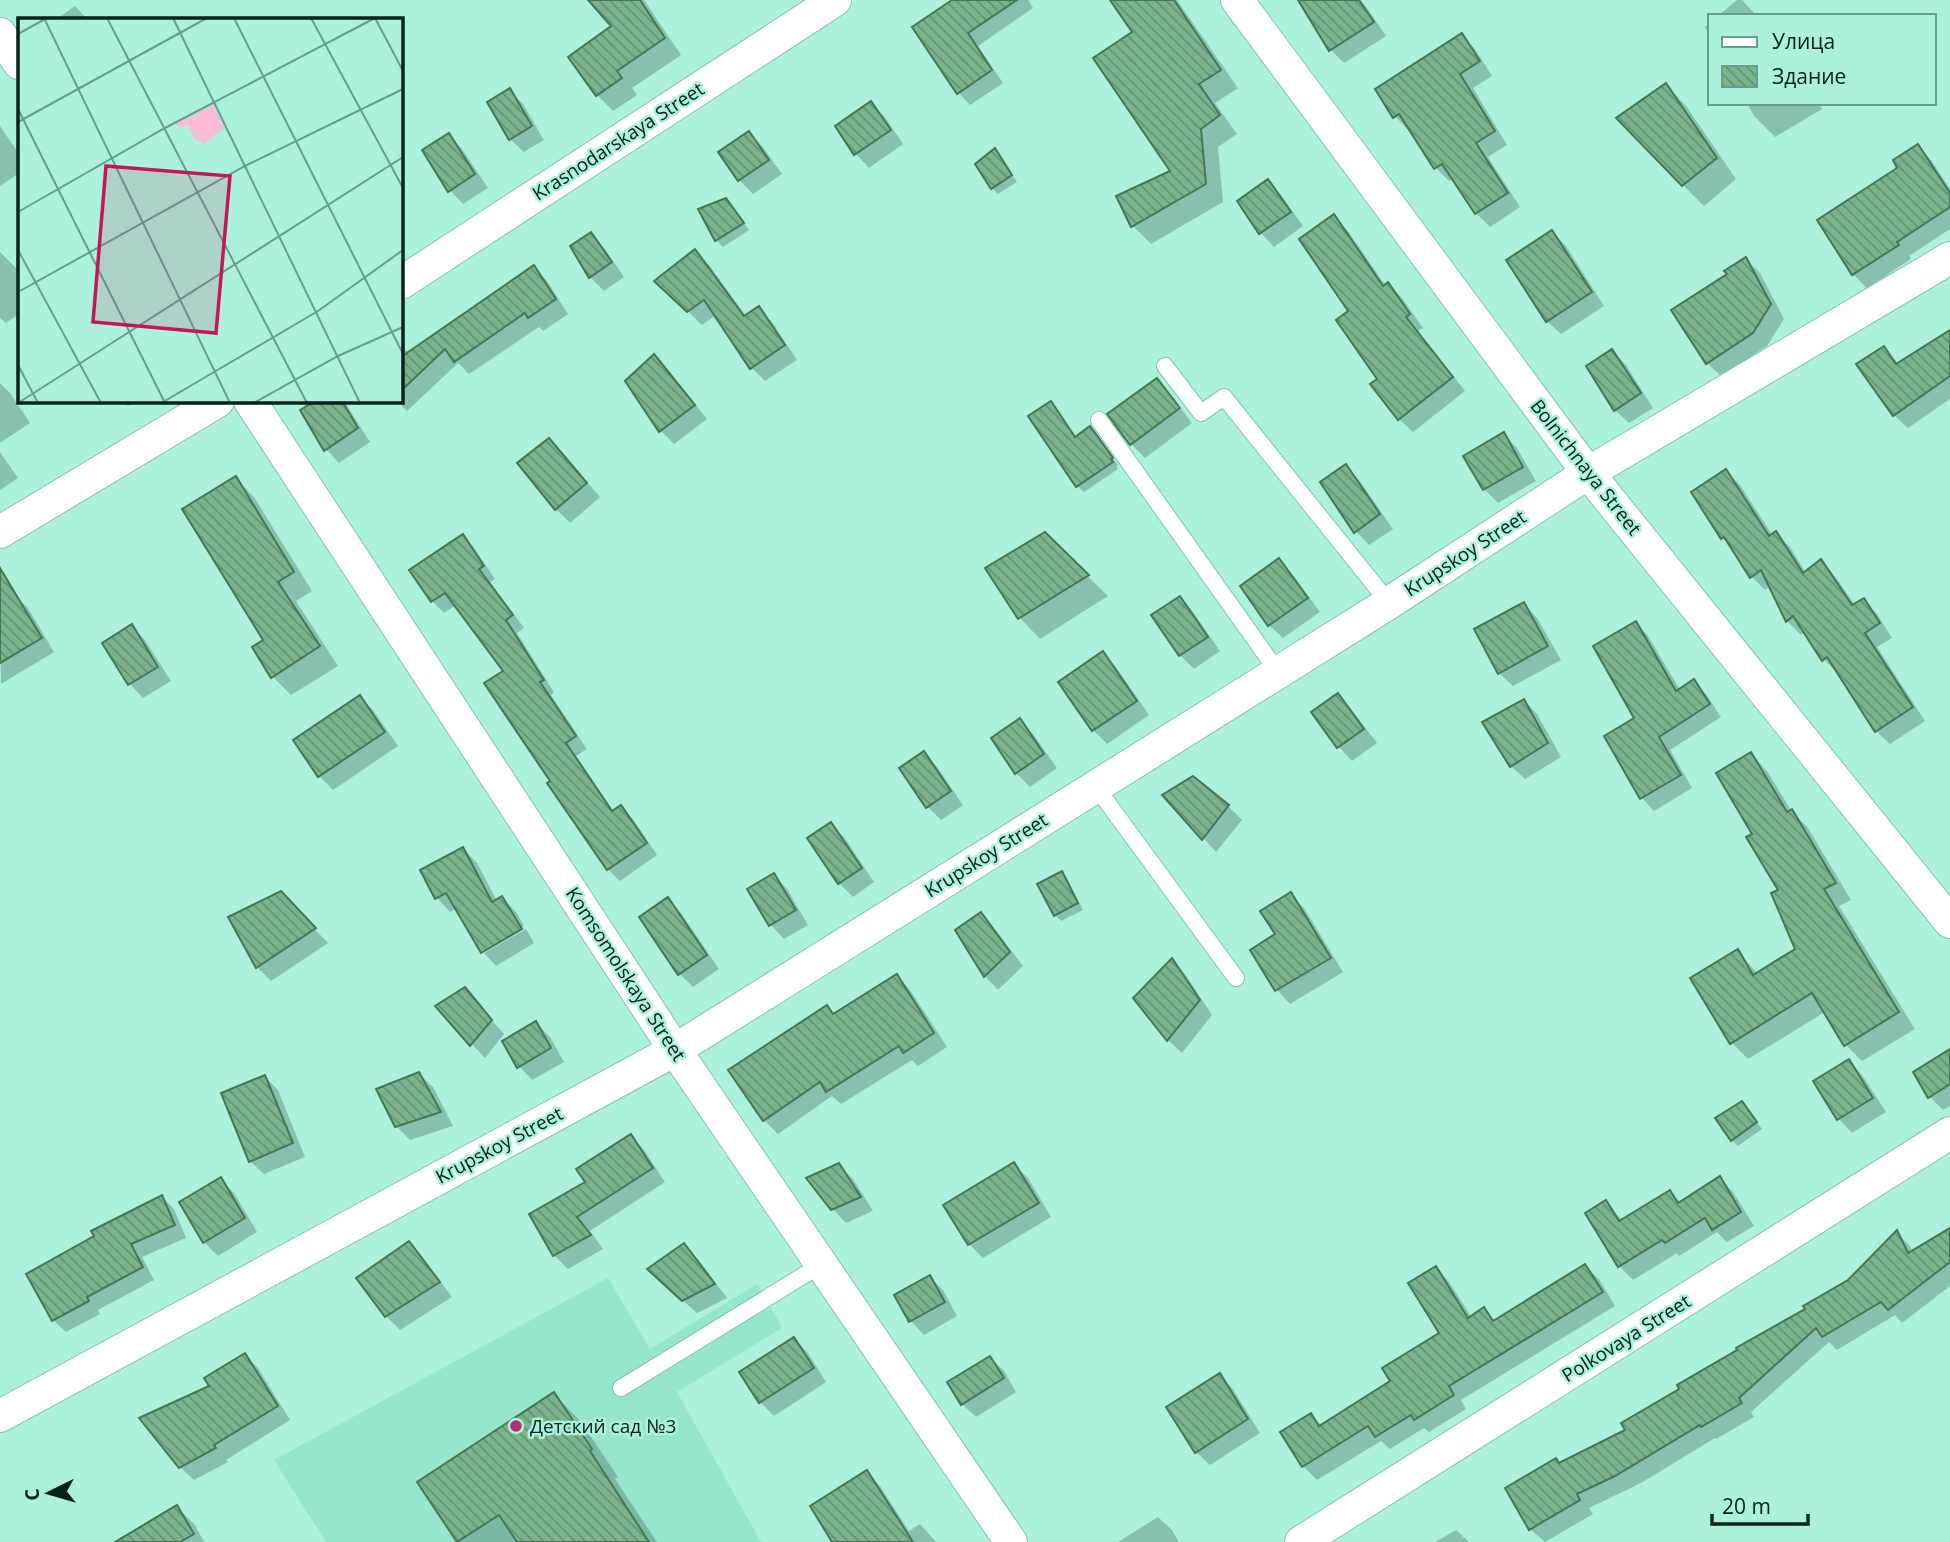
<svg xmlns="http://www.w3.org/2000/svg" width="1950" height="1542" viewBox="0 0 1950 1542" font-family="'Open Sans',sans-serif">
<style>
.built{fill:#96e6ce}
.shadow{fill:#0003}
.building{fill:url(#building-back-hatch);stroke:#457755;stroke-width:2}
.lines{fill:none;stroke-linecap:round;stroke-linejoin:round}
.lane-casing{stroke:#81c6b1;stroke-width:18}
.street-casing{stroke:#81c6b1;stroke-width:34}
.lane{stroke:#fff;stroke-width:16}
.street{stroke:#fff;stroke-width:32}
.poi-dot{fill:#b22c72;stroke:#abf1db;stroke-width:2.5}
.labels{text-anchor:middle;stroke-width:5;stroke-linejoin:round;paint-order:stroke}
.street-label{font-size:19px;fill:#04211a;stroke:#abf1db}
.poi-label{font-size:19px;fill:#04211a;stroke:#abf1db;text-anchor:start}
.inset-road{fill:none;stroke:#689e8e;stroke-width:2}
.view{fill:#c2185b;fill-opacity:0.15;stroke:#c2185b;stroke-width:3.5}
.inset-edge{fill:none;stroke:#04211a;stroke-width:3.5}
</style>
<defs>
<pattern id="building-back-hatch" width="6" height="6" patternUnits="userSpaceOnUse" patternTransform="scale(1.75)"><rect width="6" height="6" fill="#7bb48c"/><path d="M-1 5l2 2M0 0l6 6M5-1l2 2" fill="none" stroke="#639272"/></pattern>
</defs>
<rect width="100%" height="100%" fill="#abf1db"/>
<polygon class="built" points="608,1278 650,1349 757,1284 766,1298 782,1328 677,1392 761,1542 326,1542 274,1460"/>
<g class="shadow">
<polygon points="590,0 644,0 681,55 632,88 637,95 613,111 597,95 614,26"/>
<polygon points="956,0 1028,0 1033,8 978,46 1003,83 970,105 959,93"/>
<polygon points="1112,0 1177,0 1238,88 1215,103 1237,134 1218,147 1223,202 1151,244 1133,226 1118,197 1173,172 1134,33"/>
<polygon points="1299,0 1360,0 1367,8 1386,36 1344,63 1331,50"/>
<polygon points="1737,0 1742,0 1757,16 1718,16"/>
<polygon points="75,6 87,19 57,19"/>
<polygon points="1710,22 1710,37 1705,27"/>
<polygon points="1461,35 1475,49 1492,76 1473,88 1507,145 1488,157 1520,207 1490,227 1476,213 1454,178 1449,181 1436,168 1411,128 1408,130 1395,116"/>
<polygon points="1666,85 1686,106 1736,179 1704,206 1683,185"/>
<polygon points="509,90 523,104 544,140 524,152 510,139"/>
<polygon points="1747,103 1819,103 1822,109 1775,137 1754,116"/>
<polygon points="871,104 885,117 903,144 869,168 856,154 837,127"/>
<polygon points="0,126 19,154 19,173 0,186"/>
<polygon points="749,133 762,146 782,174 753,194 739,180 720,152"/>
<polygon points="449,135 462,149 488,188 463,204 450,190"/>
<polygon points="1918,146 1931,160 1950,189 1950,229 1909,256 1911,259 1867,288 1853,274 1819,221 1900,168"/>
<polygon points="995,151 1001,157 1017,182 998,194 992,188"/>
<polygon points="1268,181 1281,195 1303,226 1274,247 1261,233 1239,201"/>
<polygon points="732,206 749,230 723,247 716,240 701,209"/>
<polygon points="1334,217 1347,230 1386,286 1388,285 1402,298 1423,328 1418,331 1465,391 1413,432 1399,419 1379,379"/>
<polygon points="1552,232 1566,246 1604,306 1561,334 1547,321"/>
<polygon points="591,234 604,248 624,277 604,291 590,277 572,246"/>
<polygon points="695,251 709,265 746,316 758,308 772,322 797,360 765,381 752,368 716,315 702,325 657,281"/>
<polygon points="0,252 19,271 19,314 6,323 0,318"/>
<polygon points="1746,260 1760,273 1784,319 1767,346 1721,376 1707,363"/>
<polygon points="534,268 547,281 568,314 543,331 539,327 469,374 458,363 407,411 397,401 401,401 401,346 409,353"/>
<polygon points="1950,332 1950,399 1908,428 1894,415 1884,348 1899,364"/>
<polygon points="1612,351 1626,365 1653,408 1629,423 1615,410"/>
<polygon points="654,356 668,370 707,419 674,444 661,431 627,381"/>
<polygon points="1156,380 1170,394 1192,423 1145,458 1131,444 1110,414"/>
<polygon points="0,383 10,393 30,423 0,443"/>
<polygon points="122,401 135,401 128,406"/>
<polygon points="318,401 344,401 370,442 339,463 326,449 302,411"/>
<polygon points="1051,403 1057,409 1076,439 1090,428 1118,465 1116,466 1118,469 1084,492 1077,486"/>
<polygon points="1504,435 1517,448 1536,481 1498,503 1484,489"/>
<polygon points="0,452 18,478 0,490"/>
<polygon points="562,454 600,497 570,523 556,509 519,463"/>
<polygon points="1345,466 1359,480 1393,529 1369,545 1356,531"/>
<polygon points="1726,471 1740,485 1773,536 1776,533 1790,547 1806,573 1821,562 1834,575 1855,605 1863,600 1877,614 1892,638 1877,647 1925,721 1890,744 1876,731 1839,672 1837,673 1824,659 1805,631 1801,635 1787,621 1770,586 1765,590 1751,576 1732,547 1723,538"/>
<polygon points="235,478 254,497 312,591 296,601 338,666 291,695 272,676"/>
<polygon points="1044,534 1108,596 1040,639 1020,618 988,568"/>
<polygon points="462,536 474,548 495,579 490,582 524,628 517,633 554,692 551,695 587,749 576,756 614,812 621,807 633,819 657,855 620,881 608,869 552,781 506,671 456,605 444,613 432,601 412,571"/>
<polygon points="1279,560 1292,574 1320,612 1283,638 1269,625"/>
<polygon points="14,595 28,608 54,652 1,684 0,603"/>
<polygon points="1180,598 1193,612 1220,651 1194,669 1180,655 1154,616"/>
<polygon points="1524,604 1537,618 1561,660 1513,686 1499,673"/>
<polygon points="1636,623 1648,636 1680,690 1693,682 1706,694 1721,717 1670,750 1692,788 1654,811 1642,798 1606,737 1637,719"/>
<polygon points="131,626 145,640 171,681 143,698 130,684 104,643"/>
<polygon points="1103,653 1116,667 1149,715 1107,744 1093,730"/>
<polygon points="1338,695 1351,709 1377,743 1352,761 1339,747 1313,713"/>
<polygon points="360,697 373,710 398,746 333,790 319,776 295,741"/>
<polygon points="1524,701 1537,714 1561,757 1525,779 1511,766"/>
<polygon points="1020,721 1033,734 1057,768 1030,787 1016,773"/>
<polygon points="924,753 937,767 963,805 941,820 927,806"/>
<polygon points="1751,754 1767,771 1792,812 1808,828 1851,900 1839,906 1915,1029 1862,1061 1846,1045 1825,1012 1748,1059 1732,1043 1737,951 1758,974 1797,950 1780,890 1755,834"/>
<polygon points="1192,778 1228,806 1242,820 1216,852 1164,795"/>
<polygon points="831,824 844,837 874,882 853,897 839,883"/>
<polygon points="463,849 477,863 497,901 502,898 516,912 524,926 484,949 484,953 457,908 450,912 437,898"/>
<polygon points="1061,873 1068,880 1083,910 1061,921 1055,915"/>
<polygon points="773,875 787,889 808,925 784,939 771,925 749,889"/>
<polygon points="281,894 328,943 271,981 257,967 230,918"/>
<polygon points="1290,895 1304,908 1343,972 1290,1004 1277,990 1252,950 1277,935"/>
<polygon points="668,899 681,913 719,969 693,987 680,974"/>
<polygon points="981,914 994,928 1023,966 998,990 985,976 957,930"/>
<polygon points="526,929 534,943 496,966 484,953"/>
<polygon points="1172,960 1185,974 1212,1015 1182,1053 1168,1040 1135,998"/>
<polygon points="897,976 910,990 947,1047 918,1066 912,1060 841,1104 832,1096 778,1134 764,1120 827,1007 835,1015"/>
<polygon points="465,990 504,1034 485,1058 437,1007"/>
<polygon points="536,1023 550,1037 564,1062 532,1080 519,1066"/>
<polygon points="1950,1051 1950,1106 1943,1110 1929,1096"/>
<polygon points="1849,1061 1862,1075 1886,1112 1852,1133 1839,1119 1816,1082"/>
<polygon points="419,1074 433,1087 453,1126 410,1140 396,1126"/>
<polygon points="265,1077 278,1090 305,1157 264,1174 250,1161"/>
<polygon points="1748,1110 1762,1129 1738,1146 1732,1140"/>
<polygon points="631,1136 644,1150 665,1182 590,1231 603,1249 568,1269 554,1255 587,1183"/>
<polygon points="839,1165 853,1179 873,1211 846,1223 833,1209"/>
<polygon points="1014,1165 1028,1178 1051,1217 983,1258 969,1244"/>
<polygon points="220,1179 234,1193 257,1232 218,1256 204,1242"/>
<polygon points="1720,1179 1733,1192 1754,1226 1727,1242 1717,1232 1679,1256 1677,1253 1633,1280 1619,1266 1606,1203 1623,1221 1670,1192 1681,1203"/>
<polygon points="162,1197 174,1209 186,1238 142,1257 154,1280 98,1310 100,1314 66,1332 53,1320"/>
<polygon points="1950,1230 1950,1286 1902,1323 1895,1315 1837,1350 1829,1342 1751,1412 1754,1417 1716,1439 1715,1438 1641,1483 1589,1508 1593,1514 1545,1542 1530,1529 1560,1465 1628,1431 1849,1282 1897,1233 1910,1246 1913,1252"/>
<polygon points="409,1243 422,1257 452,1297 400,1330 386,1316 359,1279"/>
<polygon points="683,1245 697,1258 727,1298 697,1313 663,1283"/>
<polygon points="1585,1266 1599,1279 1615,1306 1461,1400 1466,1409 1429,1432 1424,1428 1390,1449 1381,1441 1317,1480 1303,1466 1311,1415 1322,1426 1393,1382 1441,1334 1436,1268 1449,1282 1472,1318 1484,1310 1496,1321"/>
<polygon points="929,1277 943,1290 957,1316 924,1335 911,1321"/>
<polygon points="794,1339 808,1353 826,1382 774,1416 760,1402 742,1373"/>
<polygon points="245,1355 258,1368 290,1420 226,1460 228,1462 194,1480 180,1467 212,1387"/>
<polygon points="990,1358 1004,1371 1016,1392 976,1417 962,1404"/>
<polygon points="1219,1375 1233,1389 1260,1433 1210,1465 1196,1452"/>
<polygon points="554,1394 581,1422 618,1477 615,1479 657,1542 459,1542 420,1482"/>
<polygon points="867,1472 880,1486 909,1531 920,1524 936,1542 834,1542"/>
<polygon points="177,1507 195,1525 204,1542 118,1542"/>
<polygon points="1158,1517 1172,1530 1179,1542 1118,1542"/>
<polygon points="1456,1530 1469,1542 1435,1542"/>
</g>
<g class="building">
<polygon points="588,0 640,0 665,38 617,71 622,78 596,96 568,57 611,26"/>
<polygon points="952,0 1017,0 968,33 992,70 957,94 912,27"/>
<polygon points="1110,0 1174,0 1221,70 1199,84 1220,115 1201,129 1206,184 1131,227 1116,196 1170,171 1093,58 1132,32"/>
<polygon points="1298,0 1359,0 1374,22 1329,51"/>
<polygon points="1462,33 1480,61 1460,74 1495,131 1476,143 1508,193 1475,214 1442,164 1434,169 1399,114 1393,118 1375,89"/>
<polygon points="1666,83 1717,158 1682,186 1616,118"/>
<polygon points="510,88 532,126 509,140 487,102"/>
<polygon points="871,101 891,130 854,155 835,126"/>
<polygon points="749,131 769,160 738,181 718,152"/>
<polygon points="449,133 475,174 448,192 422,150"/>
<polygon points="1918,144 1950,193 1950,207 1897,242 1899,245 1852,275 1817,220 1897,168 1893,160"/>
<polygon points="995,148 1012,175 991,189 975,164"/>
<polygon points="1268,179 1291,212 1259,234 1237,201"/>
<polygon points="726,198 744,223 715,241 698,209"/>
<polygon points="1334,214 1383,286 1388,282 1410,314 1406,317 1453,377 1398,420 1370,384 1377,379 1336,320 1348,311 1299,239"/>
<polygon points="1552,230 1592,292 1546,322 1506,260"/>
<polygon points="591,232 612,262 589,278 570,246"/>
<polygon points="695,249 744,316 759,306 785,345 750,369 704,300 687,312 654,281"/>
<polygon points="1746,257 1771,304 1753,333 1706,364 1671,310 1727,274 1724,271"/>
<polygon points="534,265 556,299 528,318 525,313 454,362 445,349 401,391 401,357"/>
<polygon points="1950,330 1950,376 1893,416 1856,364 1884,346 1896,364"/>
<polygon points="1612,349 1641,393 1614,411 1586,366"/>
<polygon points="654,354 695,405 659,432 625,381"/>
<polygon points="1157,378 1180,408 1130,445 1107,414"/>
<polygon points="315,401 342,401 358,428 324,451 300,410"/>
<polygon points="1051,401 1075,437 1090,426 1113,458 1111,459 1113,462 1076,487 1028,416"/>
<polygon points="1504,432 1523,467 1483,490 1463,456"/>
<polygon points="549,438 587,483 555,510 517,463"/>
<polygon points="1346,464 1380,514 1354,533 1320,482"/>
<polygon points="1726,469 1769,536 1776,531 1803,573 1821,559 1852,605 1864,598 1880,623 1865,633 1913,707 1875,732 1827,657 1822,661 1793,616 1786,622 1761,570 1750,578 1724,537 1721,539 1691,492"/>
<polygon points="236,476 294,572 278,582 320,646 271,678 252,647 263,640 182,509"/>
<polygon points="1045,532 1089,575 1018,619 985,568"/>
<polygon points="463,534 484,566 479,569 513,615 506,620 544,680 540,682 576,736 566,743 612,811 621,805 647,843 607,870 547,783 550,781 484,683 503,671 445,593 431,602 409,570"/>
<polygon points="1279,558 1308,598 1268,626 1240,586"/>
<polygon points="0,568 42,638 0,663"/>
<polygon points="1180,596 1208,637 1179,656 1151,615"/>
<polygon points="1524,602 1548,646 1498,674 1474,629"/>
<polygon points="1636,621 1676,691 1694,679 1710,704 1659,737 1681,775 1640,799 1604,736 1634,718 1593,646"/>
<polygon points="132,624 158,667 128,685 102,643"/>
<polygon points="1103,651 1137,701 1092,731 1058,682"/>
<polygon points="1338,693 1364,729 1337,748 1311,712"/>
<polygon points="360,695 385,732 318,777 293,740"/>
<polygon points="1524,699 1548,743 1510,767 1482,722"/>
<polygon points="1020,718 1044,754 1015,774 991,738"/>
<polygon points="924,751 951,791 926,808 899,768"/>
<polygon points="1751,752 1787,812 1792,809 1836,883 1824,889 1899,1012 1844,1046 1812,993 1730,1044 1690,978 1738,949 1753,975 1795,949 1771,893 1778,890 1746,837 1752,834 1716,773"/>
<polygon points="1193,776 1229,805 1202,840 1162,795"/>
<polygon points="831,822 862,868 838,884 807,838"/>
<polygon points="463,847 492,902 502,896 522,929 481,953 446,893 435,899 420,870"/>
<polygon points="1062,871 1078,903 1054,916 1037,884"/>
<polygon points="774,873 796,910 769,926 747,889"/>
<polygon points="281,891 316,928 256,968 228,917"/>
<polygon points="1291,892 1331,958 1275,991 1250,950 1275,934 1260,911"/>
<polygon points="668,897 707,955 678,975 639,917"/>
<polygon points="981,912 1010,952 984,977 955,930"/>
<polygon points="1172,958 1200,1000 1167,1041 1133,998"/>
<polygon points="897,974 934,1033 903,1053 899,1046 826,1092 820,1082 763,1121 728,1070 827,1005 833,1014"/>
<polygon points="465,987 492,1020 470,1046 435,1006"/>
<polygon points="536,1021 551,1048 517,1068 502,1041"/>
<polygon points="1950,1049 1950,1084 1928,1098 1913,1072"/>
<polygon points="1849,1059 1873,1098 1837,1120 1813,1081"/>
<polygon points="419,1072 441,1112 395,1127 376,1089"/>
<polygon points="265,1075 293,1143 249,1162 221,1093"/>
<polygon points="1742,1101 1757,1122 1731,1141 1715,1118"/>
<polygon points="631,1134 653,1168 577,1217 591,1235 553,1256 529,1214 585,1182 576,1169"/>
<polygon points="1014,1162 1039,1203 968,1245 943,1205"/>
<polygon points="839,1163 861,1197 831,1210 806,1178"/>
<polygon points="1720,1176 1741,1212 1712,1230 1705,1218 1665,1243 1662,1240 1618,1267 1585,1213 1606,1200 1619,1221 1670,1190 1678,1203"/>
<polygon points="221,1177 245,1218 203,1243 179,1202"/>
<polygon points="162,1195 175,1225 131,1244 143,1267 87,1297 89,1301 52,1321 26,1274 94,1236 91,1231"/>
<polygon points="1950,1228 1950,1262 1888,1310 1881,1302 1822,1337 1816,1328 1739,1398 1742,1403 1701,1427 1700,1425 1615,1476 1577,1494 1580,1500 1529,1530 1505,1488 1556,1458 1559,1463 1625,1430 1621,1423 1679,1389 1677,1385 1737,1350 1736,1348 1805,1309 1803,1306 1848,1280 1897,1230 1908,1253"/>
<polygon points="409,1241 440,1282 385,1317 356,1278"/>
<polygon points="684,1243 715,1284 682,1301 647,1269"/>
<polygon points="1585,1264 1603,1292 1449,1386 1454,1395 1414,1420 1411,1415 1375,1437 1368,1426 1302,1467 1280,1432 1311,1413 1319,1426 1390,1381 1382,1368 1439,1333 1408,1283 1436,1266 1468,1318 1484,1307 1493,1321"/>
<polygon points="930,1275 945,1302 909,1322 894,1295"/>
<polygon points="794,1337 814,1368 759,1403 739,1372"/>
<polygon points="245,1353 278,1406 214,1445 216,1448 179,1468 139,1418 209,1386 204,1378"/>
<polygon points="990,1356 1004,1378 961,1405 947,1382"/>
<polygon points="1220,1373 1248,1419 1195,1453 1166,1407"/>
<polygon points="554,1392 592,1449 590,1451 649,1542 517,1542 499,1515 457,1542 417,1482"/>
<polygon points="867,1470 913,1542 832,1542 810,1506"/>
<polygon points="177,1505 194,1534 180,1542 115,1542"/>
</g>
<g class="lines">
<g class="lane-casing">
<g id="lane">
<polyline points="1165,366 1201,413 1224,397 1389,603"/>
<polyline points="1099,420 1278,672"/>
<polyline points="1096,787 1236,978"/>
<polyline points="621,1388 822,1264"/>
</g>
</g>
<g class="street-casing">
<g id="street">
<polyline points="1237,0 1588,473 1950,922"/>
<polyline points="0,34 19,63"/>
<polyline points="401,283 835,0"/>
<polyline points="250,401 675,1050 1011,1542"/>
<polyline points="0,532 218,401"/>
<polyline points="0,1416 675,1050 1389,603 1588,473 1950,258"/>
<polyline points="1301,1542 1950,1133"/>
</g>
</g>
<use href="#lane" class="lane"/>
<use href="#street" class="street"/>
</g>
<circle class="poi-dot" cx="516" cy="1426" r="7"/>
<g class="labels">
<g class="street-label">
<text transform="translate(618 141) rotate(-33)" y="7">Krasnodarskaya Street</text>
<text transform="translate(1586 467) rotate(52)" y="7">Bolnichnaya Street</text>
<text transform="translate(1465 553) rotate(-33)" y="7">Krupskoy Street</text>
<text transform="translate(986 855) rotate(-32)" y="7">Krupskoy Street</text>
<text transform="translate(626 974) rotate(57)" y="7">Komsomolskaya Street</text>
<text transform="translate(499 1145) rotate(-28)" y="7">Krupskoy Street</text>
<text transform="translate(1626 1338) rotate(-32)" y="7">Polkovaya Street</text>
</g>
<g class="poi-label">
<text x="530" y="1433">Детский сад №3</text>
</g>
</g>
<g transform="translate(18 18)">
<rect width="385" height="385" fill="#abf1db"/>
<path d="M195 87 206 110 186 126 177 121 169 107 161 111 158 106Z" fill="#fabbd4"/>
<path class="inset-road" d="M26 0 212 385M89 0 289 385M155 0 342 385M216 0 385 336M293 0 385 170M357 0 385 53M0 16 29 0M0 91 147 385M0 104 189 0M0 194 147 110 357 0M0 232 83 385M0 274 227 148 385 71M0 347 20 385M145 384 300 293 385 232M0 385 385 139M236 385 320 338 385 309"/>
<path class="view" d="M88 148 212 158 198 315 75 304Z"/>
<rect width="385" height="385" class="inset-edge"/>
</g>
<rect x="1708" y="14" width="228" height="91" fill="#abf1db" stroke="#689e8e" stroke-width="2"/>
<rect x="1722" y="37" width="35" height="10" fill="#ffffff" stroke="#689e8e" stroke-width="2"/>
<text x="1772" y="49" font-size="21" fill="#04211a">Улица</text>
<rect x="1722" y="66" width="35" height="21" fill="url(#building-back-hatch)" stroke="#689e8e" stroke-width="2"/>
<text x="1772" y="84" font-size="21" fill="#04211a">Здание</text>
<g transform="translate(49 1493) rotate(265)" stroke="#abf1db" stroke-width="5" paint-order="stroke">
<path d="M0-5L12 26L0 18L-12 26Z" fill="#04211a"/>
<text y="-10" font-size="19" font-weight="bold" text-anchor="middle" fill="#04211a">С</text>
</g>
<path d="M1712 1514v10h96v-10" fill="none" stroke="#04211a" stroke-width="3.5"/>
<text x="1722" y="1514" font-size="21" fill="#04211a" stroke="#abf1db" stroke-width="5" paint-order="stroke">20 m</text>
</svg>
